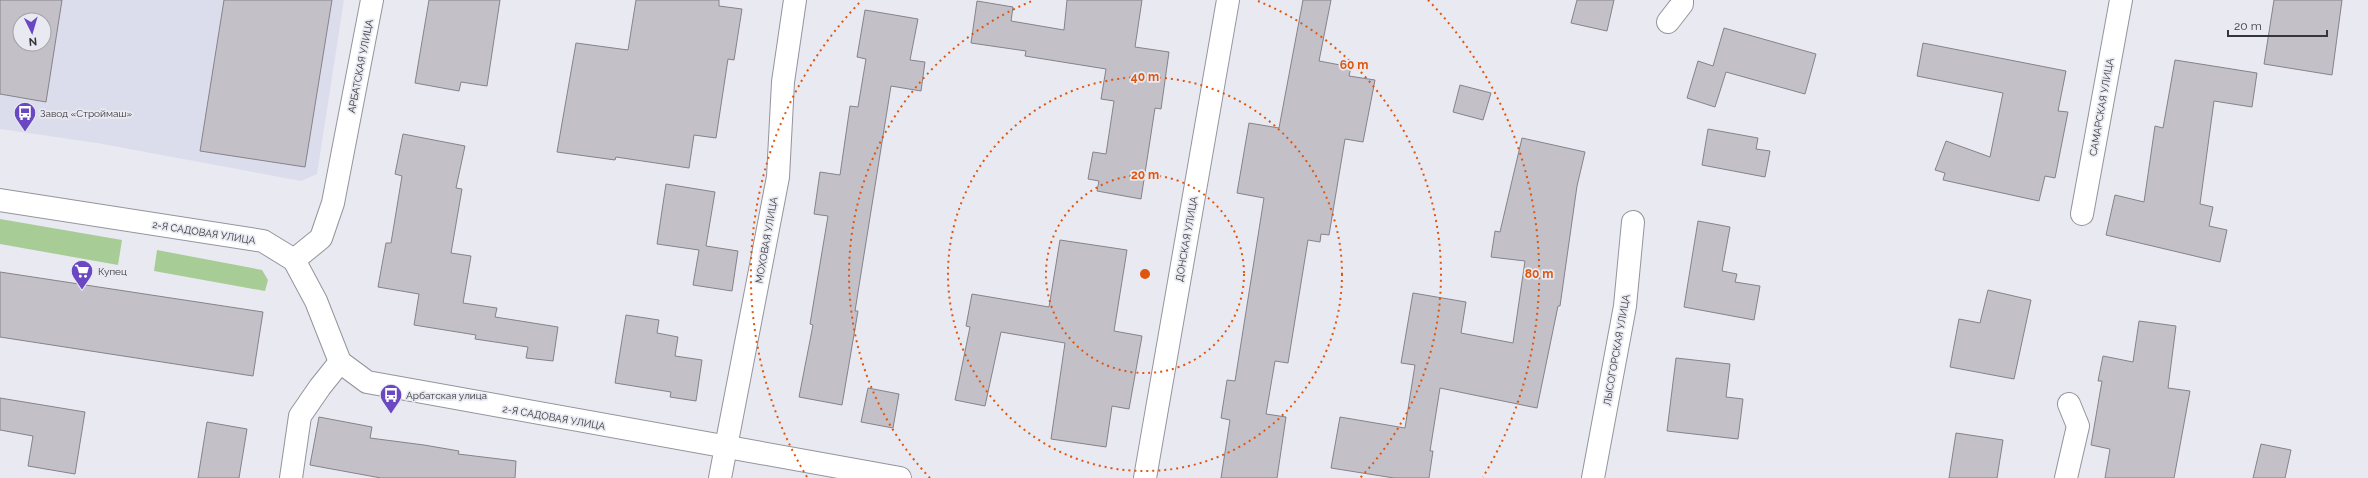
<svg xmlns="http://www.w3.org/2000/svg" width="2368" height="478" viewBox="0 0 2368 478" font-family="Raleway,sans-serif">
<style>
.built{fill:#dcddec;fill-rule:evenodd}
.green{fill:#a8cc96}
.building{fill:#c4c0c8;stroke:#85828a;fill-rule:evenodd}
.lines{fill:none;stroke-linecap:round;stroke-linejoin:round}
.street-casing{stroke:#94949d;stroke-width:24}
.secondary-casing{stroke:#94949d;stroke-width:24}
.street{stroke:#fff;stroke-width:22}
.secondary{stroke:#fff;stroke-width:22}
.ring{fill:none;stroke:#df570e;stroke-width:2;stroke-dasharray:2 4}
.labels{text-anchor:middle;stroke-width:3.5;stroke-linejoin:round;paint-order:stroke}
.street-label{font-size:10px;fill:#36363a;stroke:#e9e9f2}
.poi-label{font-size:10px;fill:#36363a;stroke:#e9e9f2;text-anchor:start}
.centre{fill:#df570e;stroke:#e9e9f2;stroke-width:2}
.ring-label{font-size:12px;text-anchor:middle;font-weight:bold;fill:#df570e;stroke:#e9e9f2;stroke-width:3.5;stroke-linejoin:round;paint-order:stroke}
</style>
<rect width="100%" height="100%" fill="#e9e9f2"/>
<path class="built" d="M0 0H344L317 174 301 181 97 143 0 129ZM20 20H44V44H20Z"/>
<g class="green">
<polygon points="0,219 122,240 118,265 0,244"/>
<polygon points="157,250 262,270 268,280 265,291 154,271"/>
</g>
<g class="building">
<path d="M0 0H62L46 102 0 94ZM20 20H44V44H20Z"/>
<polygon points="224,0 332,0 305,167 200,151"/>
<polygon points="429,0 500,0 487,86 461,82 459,91 415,83"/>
<polygon points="636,0 719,0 719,6 742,9 734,60 728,59 716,138 694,135 689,168 616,157 615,160 557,152 576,43 628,50"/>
<polygon points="1067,0 1142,0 1135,47 1169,52 1161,109 1155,108 1141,199 1097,191 1099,181 1088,179 1093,152 1106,154 1114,101 1101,99 1106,69 1025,56 1026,51 971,43 977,1 1013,7 1011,21 1064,30"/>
<polygon points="1303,0 1331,0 1319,61 1351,67 1349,76 1375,80 1363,142 1345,139 1329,235 1321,234 1320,242 1308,240 1288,363 1275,361 1266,414 1286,417 1277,478 1221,478 1230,420 1221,418 1227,380 1235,381 1264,198 1237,193 1249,123 1279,128"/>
<polygon points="1577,0 1614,0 1607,31 1571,23"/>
<polygon points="2274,0 2342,0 2332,75 2264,64"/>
<polygon points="865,10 918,19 910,60 925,62 921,91 891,86 855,311 858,311 842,405 799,397 813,325 810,324 828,216 814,214 820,172 840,175 850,106 858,107 866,59 857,57"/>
<polygon points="1724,28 1816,54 1805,94 1726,72 1715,107 1687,98 1698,61 1713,66"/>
<polygon points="1923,43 2066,71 2058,111 2068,112 2055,178 2045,176 2039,201 1943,180 1945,173 1935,170 1946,141 1990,157 2003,93 1917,76"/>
<polygon points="2175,60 2257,73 2252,107 2214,101 2200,204 2213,207 2209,226 2227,230 2220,262 2106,235 2115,195 2144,202 2155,126 2163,128"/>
<polygon points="1460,85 1491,93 1483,120 1453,112"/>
<polygon points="1708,129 1758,138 1756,149 1770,151 1765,177 1702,165"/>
<polygon points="403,134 465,146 456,188 462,189 451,253 471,256 463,303 497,308 495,317 558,327 553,361 526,358 528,347 475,339 476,335 414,325 419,294 378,287 386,243 391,243 402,176 395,174"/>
<polygon points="1522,138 1585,152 1577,186 1560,306 1558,306 1537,408 1440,388 1430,451 1433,451 1429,478 1394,478 1331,468 1340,417 1405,428 1415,365 1401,363 1413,293 1466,302 1461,333 1513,343 1525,261 1491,257 1495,231 1500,232"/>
<polygon points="666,184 715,192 706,246 738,251 732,291 693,285 699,250 657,244"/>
<polygon points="1698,221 1730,227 1722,271 1737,274 1735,282 1760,286 1754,320 1684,307"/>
<polygon points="1060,240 1127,250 1114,331 1142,336 1129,409 1112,406 1106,447 1051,439 1065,343 1001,332 985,406 955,400 970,327 966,326 972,294 1049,307"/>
<polygon points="0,272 263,312 253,376 0,337"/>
<polygon points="1988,290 2031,300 2014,379 1950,367 1959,319 1980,323"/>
<polygon points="626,315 659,320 657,333 678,337 675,356 702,360 696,401 670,397 671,392 615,383"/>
<polygon points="2139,321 2176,326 2168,388 2190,391 2174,478 2105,478 2110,449 2091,445 2102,381 2098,381 2103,356 2133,362"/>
<polygon points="1676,358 1730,364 1726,397 1743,399 1738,439 1667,431"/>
<polygon points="868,388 899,394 893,428 861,422"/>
<polygon points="0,398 85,412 75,474 28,466 33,436 0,430"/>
<polygon points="319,417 372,427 370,438 424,445 459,451 458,454 516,461 515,478 381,478 310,465"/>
<polygon points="207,422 247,429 239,478 198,478"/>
<polygon points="1956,433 2003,440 1997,478 1949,478"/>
<polygon points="2261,444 2291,450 2285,478 2253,478"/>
</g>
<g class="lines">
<g class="street-casing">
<g id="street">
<polyline points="1668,22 1682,4 1682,0"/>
<polyline points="2082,214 2121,0"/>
<polyline points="294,260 321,238 333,203 372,0"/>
<polyline points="291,478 300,416 320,387 340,362"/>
<polyline points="720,478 778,177 783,82 795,0"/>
<polyline points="1145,478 1228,0"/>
<polyline points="1593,478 1625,306 1633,222"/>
<polyline points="2066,478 2078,426 2069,404"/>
</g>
</g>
<g class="secondary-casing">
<polyline id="secondary" points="0,200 263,241 294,260 316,301 340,362 367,382 900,478"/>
</g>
<use href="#street" class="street"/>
<use href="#secondary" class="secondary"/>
</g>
<g class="ring">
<circle cx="1145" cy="274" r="99"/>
<circle cx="1145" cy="274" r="197"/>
<path d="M930 478A296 296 0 0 1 1032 1M1258 1A296 296 0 0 1 1360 478"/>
<path d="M807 477A394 394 0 0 1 862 0M1428 0A394 394 0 0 1 1483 477"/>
</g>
<defs>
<g id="bus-pin" transform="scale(1.15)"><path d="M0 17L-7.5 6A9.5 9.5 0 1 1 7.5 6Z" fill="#6948c1" stroke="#e9e9f2"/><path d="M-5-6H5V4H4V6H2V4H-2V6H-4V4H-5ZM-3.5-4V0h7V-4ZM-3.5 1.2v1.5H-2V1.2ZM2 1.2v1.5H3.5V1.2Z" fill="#fff"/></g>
<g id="supermarket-pin" transform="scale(1.15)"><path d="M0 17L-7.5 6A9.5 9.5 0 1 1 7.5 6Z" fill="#6948c1" stroke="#e9e9f2"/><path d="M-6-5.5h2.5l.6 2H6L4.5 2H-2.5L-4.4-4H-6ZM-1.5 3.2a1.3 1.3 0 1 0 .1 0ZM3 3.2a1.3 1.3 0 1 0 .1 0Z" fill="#fff"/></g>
</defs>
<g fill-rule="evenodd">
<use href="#bus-pin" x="25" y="113"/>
<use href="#supermarket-pin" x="82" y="271"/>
<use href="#bus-pin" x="391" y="395"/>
</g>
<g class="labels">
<g class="street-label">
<text transform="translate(360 66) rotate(-79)" y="4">АРБАТСКАЯ УЛИЦА</text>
<text transform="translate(2101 107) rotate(-80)" y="4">САМАРСКАЯ УЛИЦА</text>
<text transform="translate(204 232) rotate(9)" y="4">2-Я САДОВАЯ УЛИЦА</text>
<text transform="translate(1186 239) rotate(-80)" y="4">ДОНСКАЯ УЛИЦА</text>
<text transform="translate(766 240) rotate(-80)" y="4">МОХОВАЯ УЛИЦА</text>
<text transform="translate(1616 350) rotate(-80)" y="4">ЛЫСОГОРСКАЯ УЛИЦА</text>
<text transform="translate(554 417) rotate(10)" y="4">2-Я САДОВАЯ УЛИЦА</text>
</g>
<g class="poi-label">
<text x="40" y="117">Завод «Строймаш»</text>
<text x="98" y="275">Купец</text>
<text x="406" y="399">Арбатская улица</text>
</g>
</g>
<circle cx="1145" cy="274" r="6" class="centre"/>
<g class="ring-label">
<text x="1354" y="69">60 m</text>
<text x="1145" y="81">40 m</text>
<text x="1145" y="179">20 m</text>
<text x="1539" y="278">80 m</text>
</g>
<g transform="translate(32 32) rotate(175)"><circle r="19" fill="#e9e9f2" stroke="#a1a1a8"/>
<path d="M0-3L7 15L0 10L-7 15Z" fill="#6948c1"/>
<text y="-6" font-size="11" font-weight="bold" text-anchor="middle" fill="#36363a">N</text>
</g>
<path d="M2228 30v6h99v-6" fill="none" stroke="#36363a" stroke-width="2"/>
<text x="2234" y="30" font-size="12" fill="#36363a" stroke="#e9e9f2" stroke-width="3" paint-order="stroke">20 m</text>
</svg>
